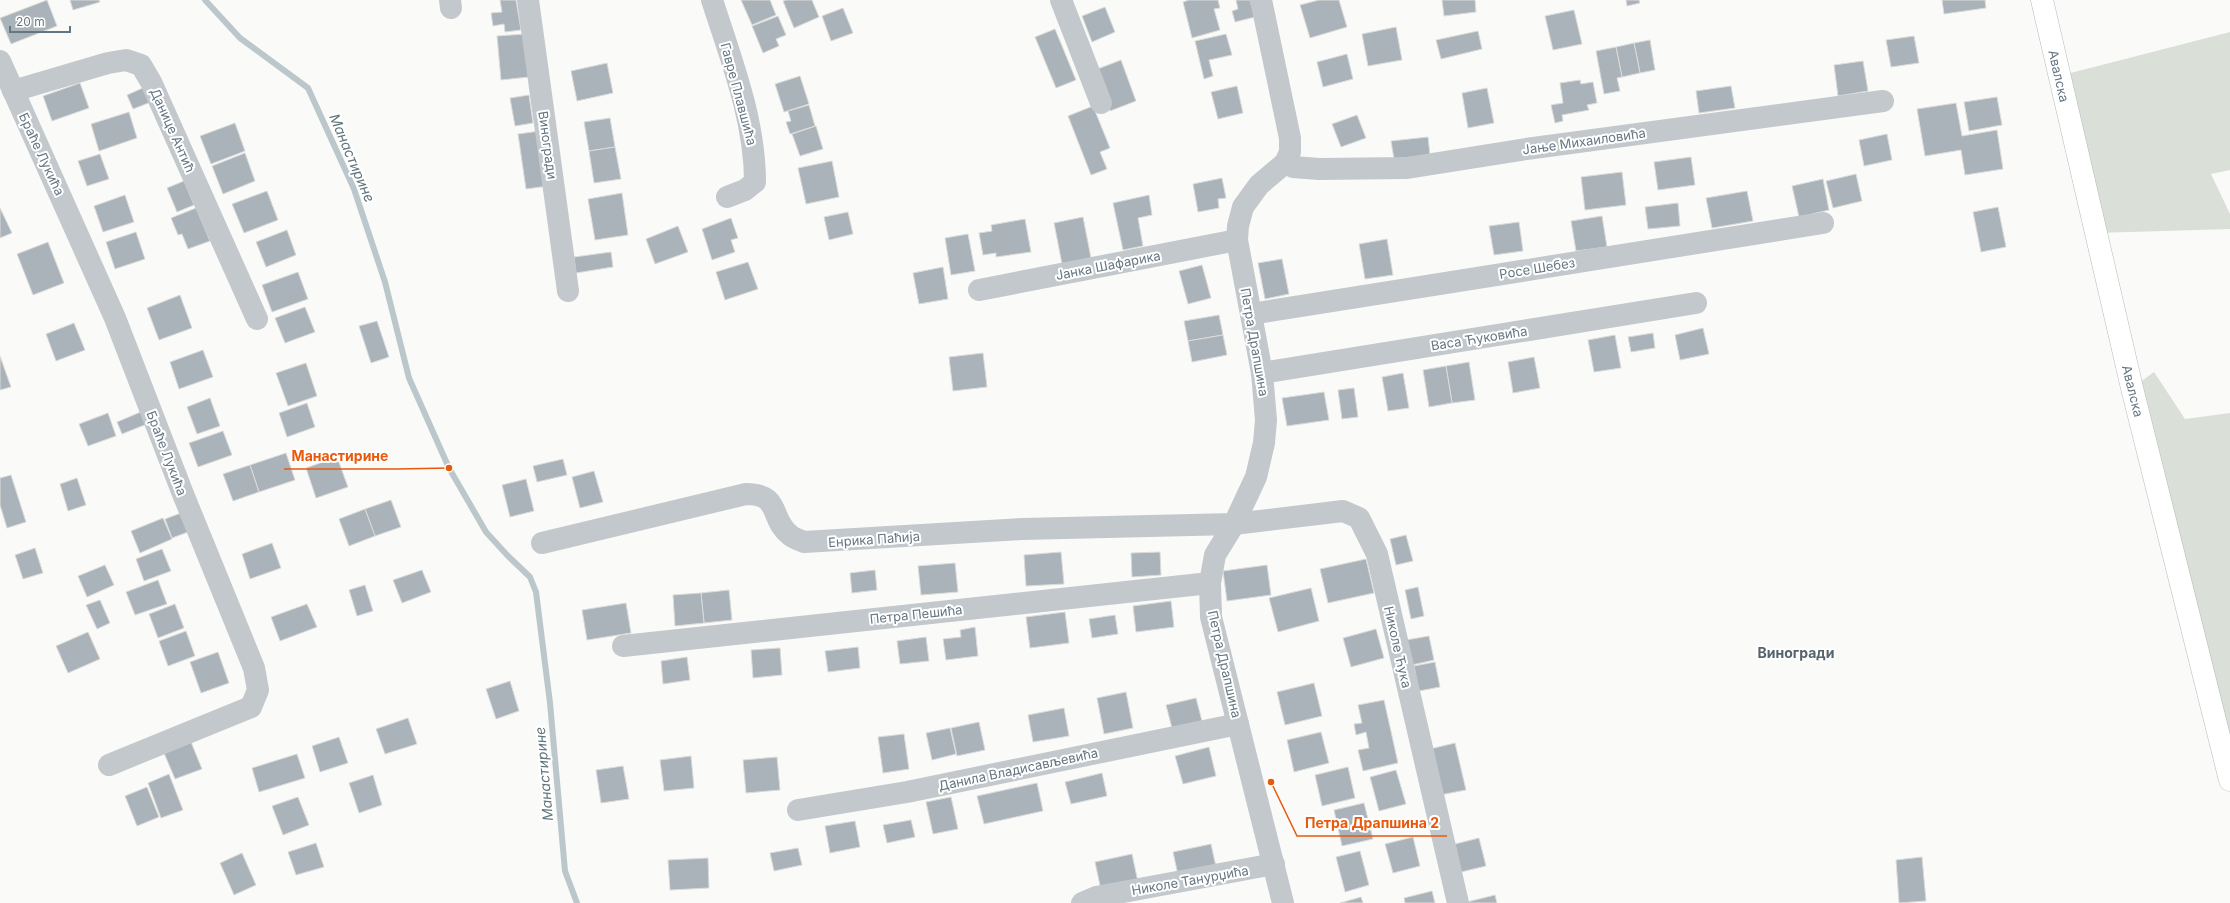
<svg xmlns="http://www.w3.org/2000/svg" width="2230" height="903" viewBox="0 0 2230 903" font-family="Inter,sans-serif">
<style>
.green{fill:#dadfd7}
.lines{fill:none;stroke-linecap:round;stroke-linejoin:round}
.stream{stroke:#bbc7cb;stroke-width:6}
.building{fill:#aab3b9;stroke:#dcdcda}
.major-casing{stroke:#b5babe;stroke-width:23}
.minor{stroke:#c3c8cc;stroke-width:22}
.major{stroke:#fff;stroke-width:22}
.labels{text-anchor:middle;stroke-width:4;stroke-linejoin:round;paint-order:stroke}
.street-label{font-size:13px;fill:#657683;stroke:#fff}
.water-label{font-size:14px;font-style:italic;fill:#60757c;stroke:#fff}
.neighbourhood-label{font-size:14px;font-weight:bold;fill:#57646e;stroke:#fff}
.leader{fill:none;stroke:#e8590c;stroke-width:1.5}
.callout-dot{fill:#e8590c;stroke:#fff;stroke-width:1.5}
.callout-label{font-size:14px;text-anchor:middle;font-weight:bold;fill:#e8590c;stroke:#fff;stroke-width:4;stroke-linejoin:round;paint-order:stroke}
</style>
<rect width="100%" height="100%" fill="#fafaf8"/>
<g class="green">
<polygon points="2230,32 2230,170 2211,174 2230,214 2230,229 2096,233 2059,76"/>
<polygon points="2154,372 2185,419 2230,413 2230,780 2132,388"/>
</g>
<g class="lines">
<polyline class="stream" points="205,0 240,38 308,88 354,189 385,282 409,378 449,468 486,532 508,556 530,577 536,592 550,703 565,871 577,903"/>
</g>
<g class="building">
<polygon points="47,0 57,26 11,44 0,18"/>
<polygon points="70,0 99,0 100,2 73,10"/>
<polygon points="500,0 516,0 521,30 505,32 504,24 493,26 491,13 502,12"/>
<polygon points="741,0 770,0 776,15 752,25"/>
<polygon points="786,0 812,0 819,17 794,28 783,1"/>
<polygon points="1189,0 1218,0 1220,8 1214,9 1220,30 1192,38 1183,2"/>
<polygon points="1236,0 1250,0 1255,17 1235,22 1232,11 1238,9"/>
<polygon points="1319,0 1339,0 1347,27 1310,38 1300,5"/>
<polygon points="1442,0 1475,0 1476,12 1444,16"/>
<polygon points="1626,0 1639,0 1640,3 1627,6"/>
<polygon points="1942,0 1985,0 1986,8 1944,14"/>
<polygon points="1105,7 1115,32 1092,42 1082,16"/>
<polygon points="843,8 853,33 831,41 822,16"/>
<polygon points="1574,10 1582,44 1553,50 1545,16"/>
<polygon points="778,16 786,35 776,39 779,46 763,53 752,26"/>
<polygon points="1396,27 1402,60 1368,66 1362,34"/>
<polygon points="1055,29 1076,80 1056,88 1035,37"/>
<polygon points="1478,31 1482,49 1441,59 1436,40"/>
<polygon points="525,34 529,77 501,80 497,36"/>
<polygon points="1226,34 1232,55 1209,60 1213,76 1204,79 1195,41"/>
<polygon points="1914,36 1919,63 1891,67 1886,40"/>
<polygon points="1650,40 1655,70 1640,73 1634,43"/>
<polygon points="1634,43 1640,73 1622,77 1616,47"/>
<polygon points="1616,47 1622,77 1617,78 1620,91 1604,94 1596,51"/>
<polygon points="1347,54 1353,79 1323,87 1317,62"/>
<polygon points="1121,60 1136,101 1110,111 1095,70"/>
<polygon points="1863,61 1868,91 1838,96 1834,65"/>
<polygon points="607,63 613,93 577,101 571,71"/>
<polygon points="800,76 809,104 784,112 775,84"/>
<polygon points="1580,80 1581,84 1593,82 1597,103 1587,105 1589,110 1562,115 1563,121 1555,123 1551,105 1563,103 1560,83"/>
<polygon points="80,83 89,108 52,121 43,96"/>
<polygon points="1237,86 1243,113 1218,119 1211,92"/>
<polygon points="1731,86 1735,108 1699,113 1696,91"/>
<polygon points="145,87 151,102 133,109 127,95"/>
<polygon points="1487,88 1494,123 1468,128 1462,93"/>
<polygon points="529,95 533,123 515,126 510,98"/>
<polygon points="1997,97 2002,125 1969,131 1964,102"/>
<polygon points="1956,103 1962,136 1997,130 2003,169 1965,175 1961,150 1925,156 1917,109"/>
<polygon points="809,105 815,126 790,134 786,122 791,121 788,111"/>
<polygon points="1093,106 1110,148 1100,152 1107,169 1091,175 1068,116"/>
<polygon points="129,112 137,138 99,151 91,124"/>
<polygon points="1357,115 1366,138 1341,147 1332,124"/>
<polygon points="610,118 615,147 589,151 584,122"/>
<polygon points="235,123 245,151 211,164 200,136"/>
<polygon points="816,126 823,149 800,156 792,134"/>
<polygon points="540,131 548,186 526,189 518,134"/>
<polygon points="1887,134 1892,160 1864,166 1859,140"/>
<polygon points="1428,137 1430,155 1394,159 1391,141"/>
<polygon points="615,147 621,179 594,183 589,151"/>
<polygon points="245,153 255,181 223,194 212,166"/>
<polygon points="100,154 109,179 87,186 78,161"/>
<polygon points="1691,157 1695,185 1658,190 1654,162"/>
<polygon points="832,161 839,197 806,204 798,168"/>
<polygon points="1622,172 1626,205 1585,210 1581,177"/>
<polygon points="1856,174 1862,201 1833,208 1826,181"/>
<polygon points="1222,178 1226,198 1218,199 1219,208 1198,212 1193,184"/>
<polygon points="1823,179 1829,210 1799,217 1792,186"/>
<polygon points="184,181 194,205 177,212 167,188"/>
<polygon points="267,191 278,220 244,233 232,204"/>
<polygon points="1747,191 1753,221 1712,228 1706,198"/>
<polygon points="622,193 628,235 595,240 588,199"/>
<polygon points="125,195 134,222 103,232 94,206"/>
<polygon points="1149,195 1152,215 1138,218 1143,246 1123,250 1113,203"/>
<polygon points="1678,203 1680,226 1648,229 1645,207"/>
<polygon points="1998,207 2006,247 1981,252 1973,212"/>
<polygon points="0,208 12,233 0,238"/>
<polygon points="196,208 210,241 188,249 182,234 178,235 171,218"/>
<polygon points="848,212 853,234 829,240 824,217"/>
<polygon points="1602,216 1607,247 1576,251 1571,221"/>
<polygon points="1083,217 1091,258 1062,264 1054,223"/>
<polygon points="731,218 738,238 731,240 735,252 712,260 702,229"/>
<polygon points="1025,219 1031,252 996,257 996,253 983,255 979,233 992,231 991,225"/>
<polygon points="1519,222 1523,251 1494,255 1489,226"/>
<polygon points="678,226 688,252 655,264 646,239"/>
<polygon points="287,230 296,255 266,267 256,242"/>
<polygon points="136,232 145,259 115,269 106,242"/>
<polygon points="968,234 975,271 951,275 945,238"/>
<polygon points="1387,239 1393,275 1365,279 1359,244"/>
<polygon points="48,242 64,283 33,295 17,254"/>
<polygon points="611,252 613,267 576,273 574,257"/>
<polygon points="1282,259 1289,294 1265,299 1258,263"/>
<polygon points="748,262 758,289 725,300 716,272"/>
<polygon points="1202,265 1211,298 1188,304 1179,271"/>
<polygon points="943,267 948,299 919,304 913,273"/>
<polygon points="298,272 308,299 272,312 262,285"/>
<polygon points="180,295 192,328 159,340 147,308"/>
<polygon points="305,307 315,332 285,343 275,318"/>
<polygon points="1219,315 1223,335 1188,341 1184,321"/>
<polygon points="377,321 389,357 371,363 359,326"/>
<polygon points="74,323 85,350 56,361 46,334"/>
<polygon points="1703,328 1709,354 1680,360 1675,335"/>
<polygon points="1653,333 1655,348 1631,352 1628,337"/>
<polygon points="1223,335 1227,355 1192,362 1188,341"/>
<polygon points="1615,335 1621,368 1594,372 1588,340"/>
<polygon points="203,350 213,377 179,389 170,362"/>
<polygon points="983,353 987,387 953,391 949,357"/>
<polygon points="0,356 11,387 0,390"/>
<polygon points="1534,357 1540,388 1513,393 1508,362"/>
<polygon points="1469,362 1475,400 1452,403 1446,366"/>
<polygon points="306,363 317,396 288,406 276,373"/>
<polygon points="1446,366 1452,403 1429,407 1423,370"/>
<polygon points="1403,373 1409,408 1388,411 1382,377"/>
<polygon points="1354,388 1358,417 1342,419 1338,390"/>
<polygon points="1324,392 1329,420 1287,426 1282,398"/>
<polygon points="210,398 220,426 197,434 187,407"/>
<polygon points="307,403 315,427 287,437 279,413"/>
<polygon points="143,411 147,424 122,434 117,422"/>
<polygon points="108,413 116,436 88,446 79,424"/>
<polygon points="223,431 232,455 198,467 189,443"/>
<polygon points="286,453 295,480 259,492 250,465"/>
<polygon points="337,457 348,487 316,498 306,468"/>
<polygon points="563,459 567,475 537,482 533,466"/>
<polygon points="250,465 259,492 233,501 223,474"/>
<polygon points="594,471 603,502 580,508 572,477"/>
<polygon points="11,475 26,522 7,528 0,505 0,478"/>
<polygon points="77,478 86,505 68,511 60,484"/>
<polygon points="526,479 534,511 510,517 502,485"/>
<polygon points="391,500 401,527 375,536 365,509"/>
<polygon points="365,509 375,536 349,546 339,519"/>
<polygon points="181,513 188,532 172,538 165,519"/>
<polygon points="163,518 172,539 140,553 131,531"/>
<polygon points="1406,535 1413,561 1396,565 1390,539"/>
<polygon points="272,543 281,568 250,579 242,554"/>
<polygon points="35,548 43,573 23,579 15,555"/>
<polygon points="162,549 171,571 144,581 136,559"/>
<polygon points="1061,552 1064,584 1026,586 1024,555"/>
<polygon points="1160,552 1161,575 1132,577 1131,553"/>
<polygon points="1366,559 1374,593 1328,603 1320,569"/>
<polygon points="955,563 958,592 921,595 918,566"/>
<polygon points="105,565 114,585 87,597 78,576"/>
<polygon points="1267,565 1271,595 1227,601 1223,571"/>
<polygon points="422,570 431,592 402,603 393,580"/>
<polygon points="875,570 877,590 852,593 850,573"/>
<polygon points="158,580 167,604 135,615 126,592"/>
<polygon points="365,585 373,611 357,616 349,590"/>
<polygon points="1418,587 1424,616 1411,619 1405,590"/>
<polygon points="1311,588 1319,621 1278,632 1269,598"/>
<polygon points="729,590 732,620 704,623 701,593"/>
<polygon points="701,593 704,623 675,626 673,595"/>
<polygon points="100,600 110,623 97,629 86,605"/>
<polygon points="1171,601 1174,627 1136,632 1133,606"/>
<polygon points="626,603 631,633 587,640 582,610"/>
<polygon points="175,604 184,628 158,638 149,614"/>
<polygon points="307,604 317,627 280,641 271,617"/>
<polygon points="1065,612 1069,643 1030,648 1026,617"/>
<polygon points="1115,615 1118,634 1092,638 1089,619"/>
<polygon points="975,627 978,656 946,660 943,639 961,637 960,630"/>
<polygon points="1376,629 1384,658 1351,667 1343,638"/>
<polygon points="186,631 195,656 168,666 159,641"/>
<polygon points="88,632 100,659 68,673 56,646"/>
<polygon points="1429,636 1434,660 1412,665 1406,640"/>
<polygon points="926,637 929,661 900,664 897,641"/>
<polygon points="858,647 860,668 828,672 825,651"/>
<polygon points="780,648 782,675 753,678 751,650"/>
<polygon points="218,652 229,683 201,693 190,662"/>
<polygon points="687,657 690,680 663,684 661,661"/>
<polygon points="1435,662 1440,687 1419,691 1414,666"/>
<polygon points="510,681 519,711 496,719 486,689"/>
<polygon points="1314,683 1322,716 1285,725 1277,692"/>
<polygon points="1126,692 1133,728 1104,734 1097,698"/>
<polygon points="1196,698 1203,725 1173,732 1166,705"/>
<polygon points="1384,700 1398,763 1363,771 1358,750 1369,748 1366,732 1356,735 1354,724 1362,723 1358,705"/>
<polygon points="1064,708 1069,736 1033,742 1028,715"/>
<polygon points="408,718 417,744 385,754 376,729"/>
<polygon points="979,722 985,750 957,756 951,728"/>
<polygon points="950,728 956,754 932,760 926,733"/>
<polygon points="1321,732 1329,763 1294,772 1287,740"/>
<polygon points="904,734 909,769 883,773 878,737"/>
<polygon points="339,737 348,763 320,772 312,746"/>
<polygon points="191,742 202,769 175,779 164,753"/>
<polygon points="1455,743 1466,790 1440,795 1430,749"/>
<polygon points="1209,747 1216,776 1183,784 1175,756"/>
<polygon points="297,754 305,778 259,792 252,768"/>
<polygon points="691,756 694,788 664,791 660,760"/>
<polygon points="777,757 780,790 746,793 743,760"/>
<polygon points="623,766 629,799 601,803 596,770"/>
<polygon points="1348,767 1355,798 1322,806 1315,775"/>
<polygon points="1396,770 1406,804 1379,811 1370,777"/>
<polygon points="1102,773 1107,796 1071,804 1065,782"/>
<polygon points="169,774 183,810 161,818 148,783"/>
<polygon points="373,775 382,805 359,813 349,783"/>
<polygon points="1037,783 1043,811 984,824 977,796"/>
<polygon points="147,787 159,817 137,826 125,796"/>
<polygon points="298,797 309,825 283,835 272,806"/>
<polygon points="951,797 958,829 933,834 926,802"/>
<polygon points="1364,803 1373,839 1342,846 1334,810"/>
<polygon points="911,820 915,837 887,843 883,825"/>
<polygon points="855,821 860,847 830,853 825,826"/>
<polygon points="1413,837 1420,866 1393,873 1385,844"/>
<polygon points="1479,838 1486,866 1461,872 1455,844"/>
<polygon points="316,843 324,867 296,875 288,852"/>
<polygon points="1211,844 1216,867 1178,875 1173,852"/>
<polygon points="798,848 802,865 774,871 770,853"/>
<polygon points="1360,851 1369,885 1345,892 1336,857"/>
<polygon points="242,853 256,885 234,895 220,863"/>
<polygon points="1132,854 1138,882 1101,890 1095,862"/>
<polygon points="1922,857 1926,901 1899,903 1896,860"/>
<polygon points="708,858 709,888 670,890 668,860"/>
<polygon points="1432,891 1435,903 1405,903 1404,898"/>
<polygon points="1495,895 1497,903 1467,903 1467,902"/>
<polygon points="1361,897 1363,903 1340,903"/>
</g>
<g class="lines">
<g class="major-casing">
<polyline id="major" points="2042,0 2132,388 2230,780"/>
</g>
<g class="minor">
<polyline points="450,0 451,8"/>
<polyline points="528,0 568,291"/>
<path d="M712 0C731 59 755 120 755 182L745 190 727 197"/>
<polyline points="1061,0 1101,103"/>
<polyline points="1261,0 1290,138 1290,152 1285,163 1259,185 1243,207 1238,226 1237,240 1262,373 1266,420 1264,443 1256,477 1234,524 1215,555 1210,583 1211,617 1283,903"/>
<polyline points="0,61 115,318 183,494 254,668 258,690 251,707 109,765"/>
<polyline points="13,91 108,63 126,60 141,65 151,82 257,319"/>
<polyline points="1285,163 1293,167 1319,169 1407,168 1526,149 1883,101"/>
<polyline points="979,290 1237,240"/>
<polyline points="1251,314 1823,223"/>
<polyline points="1262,373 1696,303"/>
<path d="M542 543 746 494C782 494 769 519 790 535 793 538 799 540 804 542L1022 529 1234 524 1343 511 1359 518 1377 554 1458 903"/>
<polyline points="623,646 1210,583"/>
<polyline points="798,810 907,792 1238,724"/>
<polyline points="1082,903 1096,897 1274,864"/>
</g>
<use href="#major" class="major"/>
</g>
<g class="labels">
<g class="street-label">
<text transform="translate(2059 76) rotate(77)" y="5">Авалска</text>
<text transform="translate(739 94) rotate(75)" y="5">Гавре Плавшића</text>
<text transform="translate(173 130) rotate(66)" y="5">Данице Антић</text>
<text transform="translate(1584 141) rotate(-8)" y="5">Јање Михаиловића</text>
<text transform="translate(548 145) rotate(82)" y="5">Виногради</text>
<text transform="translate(42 154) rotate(65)" y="5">Браће Лукића</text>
<text transform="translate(1108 265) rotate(-11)" y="5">Јанка Шафарика</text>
<text transform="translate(1537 268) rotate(-9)" y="5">Росе Шебез</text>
<text transform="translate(1479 338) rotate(-9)" y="5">Васа Ћуковића</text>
<text transform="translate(1255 342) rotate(80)" y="5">Петра Драпшина</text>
<text transform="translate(2133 391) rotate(76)" y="5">Авалска</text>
<text transform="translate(167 453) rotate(69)" y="5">Браће Лукића</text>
<text transform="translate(874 539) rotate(-4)" y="5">Енрика Паћија</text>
<text transform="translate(916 614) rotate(-6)" y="5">Петра Пешића</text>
<text transform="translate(1398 647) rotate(77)" y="5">Николе Ћука</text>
<text transform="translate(1225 664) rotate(77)" y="5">Петра Драпшина</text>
<text transform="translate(1018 769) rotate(-12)" y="5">Данила Владисављевића</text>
<text transform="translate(1190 880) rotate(-10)" y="5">Николе Танурџића</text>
</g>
<g class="water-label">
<text transform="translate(352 158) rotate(67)" y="5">Манастирине</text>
<text transform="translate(544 774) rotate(-95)" y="5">Манастирине</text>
</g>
<g class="neighbourhood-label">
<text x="1796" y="658">Виногради</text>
</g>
</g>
<path class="leader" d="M449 468L397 469H284M1271 782L1297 836H1447"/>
<g class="callout-dot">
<circle cx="449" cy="468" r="4"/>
<circle cx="1271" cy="782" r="4"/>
</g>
<g class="callout-label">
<text x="340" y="461">Манастирине</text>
<text x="1372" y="828">Петра Драпшина 2</text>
</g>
<path d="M10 26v6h60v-6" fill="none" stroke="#657683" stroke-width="2"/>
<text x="16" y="26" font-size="12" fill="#657683" stroke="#ffffff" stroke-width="3" paint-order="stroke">20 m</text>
</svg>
